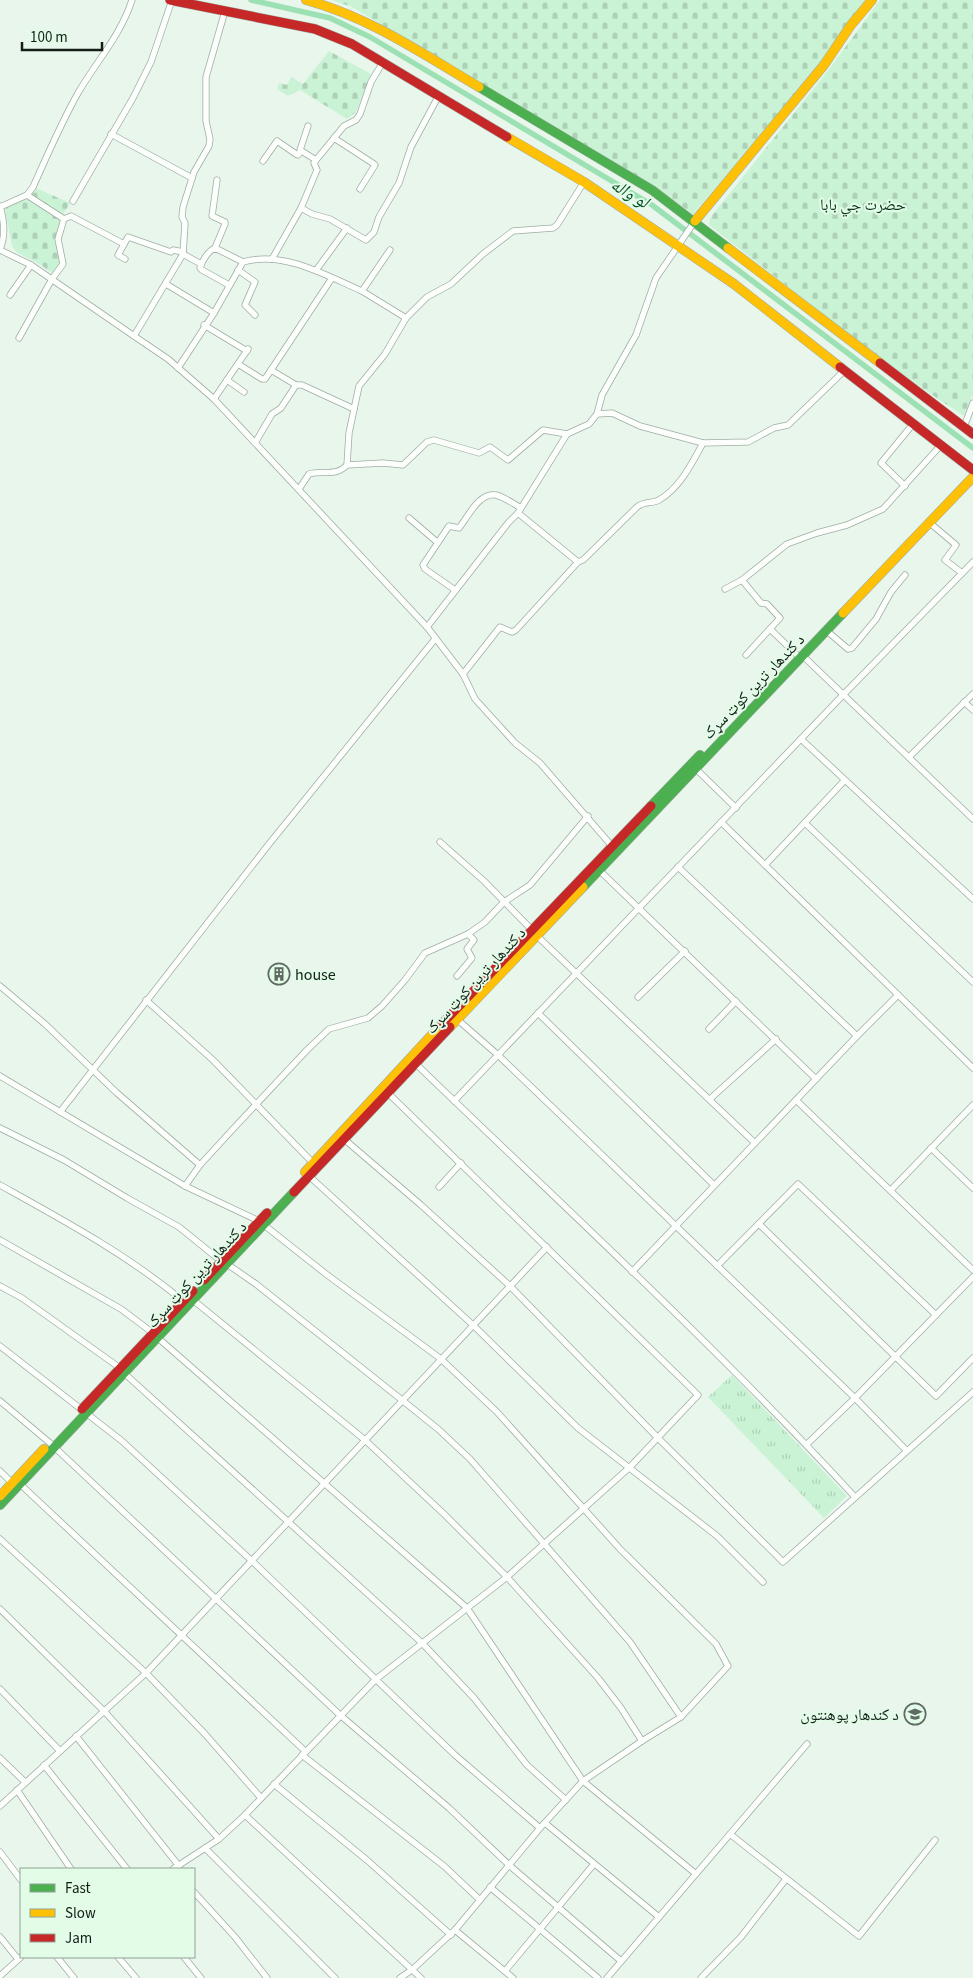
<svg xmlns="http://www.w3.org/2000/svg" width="973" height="1978" viewBox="0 0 973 1978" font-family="'Source Sans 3','Noto Naskh Arabic',sans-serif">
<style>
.cemetery{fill:url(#cemetery-stones)}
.park{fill:url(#park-tufts)}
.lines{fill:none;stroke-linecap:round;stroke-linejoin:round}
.canal{stroke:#9ce1b3;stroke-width:5.5}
.street-casing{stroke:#a0aca4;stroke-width:7}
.fast-casing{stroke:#a0aca4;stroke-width:10}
.slow-casing{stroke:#a0aca4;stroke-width:10}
.jam-casing{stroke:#a0aca4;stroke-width:10}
.street{stroke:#fcfefc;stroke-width:5.5}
.fast{stroke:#4caf50;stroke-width:9}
.slow{stroke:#ffc107;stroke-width:9}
.jam{stroke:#c62828;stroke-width:9}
.labels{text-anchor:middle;stroke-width:4;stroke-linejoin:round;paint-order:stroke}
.park-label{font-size:16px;fill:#0c331b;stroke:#e2fce8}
.street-label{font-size:16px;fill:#141e17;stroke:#e2fce8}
.poi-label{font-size:16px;fill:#141e17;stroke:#e2fce8;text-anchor:start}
.water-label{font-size:18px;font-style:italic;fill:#075029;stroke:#e2fce8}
</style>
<defs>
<pattern id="cemetery-stones" width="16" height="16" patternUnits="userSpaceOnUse" patternTransform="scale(1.25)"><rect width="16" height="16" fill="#caf3d5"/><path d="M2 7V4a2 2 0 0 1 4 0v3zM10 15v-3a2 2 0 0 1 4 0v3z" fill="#add0b6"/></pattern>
<pattern id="park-tufts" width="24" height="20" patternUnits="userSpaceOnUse" patternTransform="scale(1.25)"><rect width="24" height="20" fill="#caf3d5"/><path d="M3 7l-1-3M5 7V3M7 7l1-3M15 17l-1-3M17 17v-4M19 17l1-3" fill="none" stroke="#add0b6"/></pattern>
</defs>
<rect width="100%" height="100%" fill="#e8f6ec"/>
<g class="cemetery">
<polygon points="332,0 868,0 821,63 693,214 653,186 352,7"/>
<path d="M880 0H973V394L964 416C875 358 793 290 709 225L710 218 830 68Z"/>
<polygon points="329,51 371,74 356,112 347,119 300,90 288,96 277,89 279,83 287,85 291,77 303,84"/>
<path d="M36 188 70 203C54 230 53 234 61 264L53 274 41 265 16 252 12 246 5 210 14 198 26 200Z"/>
</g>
<polygon class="park" points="732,1375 847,1496 824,1518 708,1397"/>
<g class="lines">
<polyline class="canal" points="251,0 330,18 370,37 652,205 973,448"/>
<g class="street-casing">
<g id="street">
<polyline points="308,126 300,150 316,160"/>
<polyline points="111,134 192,178"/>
<polyline points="334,138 374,164 375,165 360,189"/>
<polyline points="263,161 277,141 296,154 298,155 301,151"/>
<polyline points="27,195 64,219 71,216 124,244"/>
<polyline points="73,201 133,98 151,62 172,0"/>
<path d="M0 206C4 221 6 235 0 249"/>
<path d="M0 207 27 195 33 187C47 156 61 123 78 93 96 62 121 35 132 0"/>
<polyline points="301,208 312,214 330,219 366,240 374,232 379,217 399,183 411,147 438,97"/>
<polyline points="215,248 225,224 225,222 212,216 217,180"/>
<polyline points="0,250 31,265 134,336 168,359 214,399 427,627 463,674 475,699 515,743 540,763 611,845"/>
<polyline points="183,254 201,264"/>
<polyline points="125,259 118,255 128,237 171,252 173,250 183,252"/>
<polyline points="272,259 301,208 317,170 314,163 316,160 344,126 356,120 360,114 371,82 383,62"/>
<polyline points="317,269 347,228"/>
<polyline points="238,270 255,282 245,305 255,315"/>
<polyline points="166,284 214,313"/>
<path d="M229 285 202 270 200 268C202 261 208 251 215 248L243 262"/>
<polyline points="362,291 406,318"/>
<polyline points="10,295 31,265"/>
<polyline points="204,325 247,351"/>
<polyline points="134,336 183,254 185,223 182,217 183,207 194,172 209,146 210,139 206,121 206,77 225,11"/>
<polyline points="19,338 52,279 63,264 58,239 64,219"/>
<polyline points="238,364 262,379 265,379 332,278"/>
<path d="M178 368 214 313 243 262C283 250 327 276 362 291L390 250"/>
<polyline points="271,370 296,385 302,385 354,409"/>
<polyline points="227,380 244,392"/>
<polyline points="214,399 248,349"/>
<polyline points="597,414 612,413 640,426 703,443 748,442 774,428 788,425 844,371"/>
<polyline points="964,427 973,403"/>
<polyline points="255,443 272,414 281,408 296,385"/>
<polyline points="347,465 383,463 403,465 427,442 434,440 479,453 490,447 508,460 543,430 567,434"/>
<polyline points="905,486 881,463 913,424"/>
<path d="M299 489 309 474C323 470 336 477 347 465L349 433 359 386 385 354 406 318 427 297 451 284 483 254 513 231 553 228 557 225 584 182"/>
<polyline points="518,513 578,562"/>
<polyline points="409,518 437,542"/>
<polyline points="930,523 956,545 945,560 962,573"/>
<polyline points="742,580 761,603 767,604 780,618 746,655"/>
<polyline points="725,589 742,580 787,544 817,533 847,525 883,509 941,445"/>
<path d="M455 590 425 569 423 565 449 526 459 528C468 517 479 492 496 495 504 497 514 504 521 508"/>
<polyline points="427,627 508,523 518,513 567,434 589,424 597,414 602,395 636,335 656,278 695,221"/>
<polyline points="770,629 796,654"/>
<polyline points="827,631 848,649 852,648 876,619 891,592 905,575"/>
<polyline points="803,656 973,819"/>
<path d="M463 674 500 627 512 632 516 630 578 562 583 560 637 507C644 501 652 504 659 500 680 488 692 463 703 443"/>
<polyline points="964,702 973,710"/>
<polyline points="801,739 973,899"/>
<polyline points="909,757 973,694"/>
<polyline points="694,767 736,808"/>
<polyline points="721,822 973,1068"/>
<polyline points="805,823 973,982"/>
<polyline points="440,842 484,881 532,930"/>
<polyline points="765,865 844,781"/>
<polyline points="678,867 857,1036"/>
<polyline points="599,870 816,1079"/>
<polyline points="537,936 755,1143"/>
<polyline points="457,976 472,958 467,949 474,940 468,934"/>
<polyline points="0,986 45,1024 117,1093 200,1165"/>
<polyline points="638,997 685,951"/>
<polyline points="146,1000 213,1060 313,1163"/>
<polyline points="538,1013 714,1185"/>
<polyline points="458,1020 498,1055 855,1398 906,1450"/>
<polyline points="709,1029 736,1001"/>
<path d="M416 1064C564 1207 716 1346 855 1497"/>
<polyline points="0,1076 185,1186 259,1221 326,1274 441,1359 497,1412 620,1549 716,1644 728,1666 681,1717 642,1741 583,1781 540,1828 455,1930 413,1969 400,1978"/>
<polyline points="710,1099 776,1039"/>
<polyline points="796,1100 973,1270"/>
<polyline points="454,1101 843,695 973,562"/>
<polyline points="60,1112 269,844 435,639"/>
<polyline points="0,1128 64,1160 127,1198 179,1227 221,1261"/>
<polyline points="344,1139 421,1205 510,1286 658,1438 783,1562 973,1392"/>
<polyline points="931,1148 973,1188"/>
<polyline points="309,1176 473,1325 578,1428 717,1536 763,1582"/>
<path d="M0 1185C63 1220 128 1255 183 1301"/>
<polyline points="185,1186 200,1165 233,1129 307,1050 329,1029 368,1018 382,1006 405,980 425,953 468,934 485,922 504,902 530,885 588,816"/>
<polyline points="439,1187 461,1163"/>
<polyline points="891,1190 973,1105"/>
<polyline points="759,1224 936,1396 973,1358"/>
<polyline points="0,1240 121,1309 153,1333"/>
<polyline points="227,1264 256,1284 402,1400 438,1429 470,1459 630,1642 681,1717"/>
<polyline points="717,1266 798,1184 936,1315"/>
<polyline points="632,1272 857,1036 898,995"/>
<polyline points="0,1286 22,1298 120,1368"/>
<polyline points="193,1300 365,1440 444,1514 507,1577 598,1678 621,1708 642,1741"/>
<polyline points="158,1338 467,1608 583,1781 696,1874"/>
<polyline points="0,1346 122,1441 252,1561 455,1755 540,1828"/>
<polyline points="124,1373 422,1643 474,1698 527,1765 566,1800"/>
<polyline points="0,1401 50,1443 340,1715 449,1808 509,1865 621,1961"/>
<polyline points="807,1444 855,1398 973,1277"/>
<polyline points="0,1471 12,1483"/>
<polyline points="20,1484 305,1751"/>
<polyline points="0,1539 146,1673 205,1734 261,1798"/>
<polyline points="0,1609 105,1712 219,1839"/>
<polyline points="0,1689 60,1751"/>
<polyline points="76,1736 179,1866"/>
<polyline points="302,1755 444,1866 480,1900"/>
<polyline points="0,1758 25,1782"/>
<polyline points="44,1765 127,1869"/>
<polyline points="274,1784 368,1861 451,1935"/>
<polyline points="17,1790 71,1869"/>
<polyline points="0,1806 146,1673 547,1247"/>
<polyline points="245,1815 421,1978"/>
<polyline points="545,1823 659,1917"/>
<polyline points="730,1834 859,1936 935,1840"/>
<polyline points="205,1848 335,1978"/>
<polyline points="0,1852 21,1880"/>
<polyline points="173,1869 219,1839 245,1815 375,1680 507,1577 630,1467 698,1395 388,1093"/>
<polyline points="490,1887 598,1978"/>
<polyline points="194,1892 235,1937 267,1978"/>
<polyline points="455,1930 513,1978"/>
<polyline points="0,1937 18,1959"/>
<polyline points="57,1957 74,1978"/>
<polyline points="118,1957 136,1978"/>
<polyline points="184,1957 201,1978"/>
<polyline points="505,1971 594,1864"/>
<polyline points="0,1976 21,1957"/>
<polyline points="607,1978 807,1744"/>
<polyline points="701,1978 741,1937 786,1879"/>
</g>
</g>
<g class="fast-casing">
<g id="fast">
<polyline points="479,87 652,190 728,248"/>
<polyline points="651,806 700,755"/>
<polyline points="583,887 843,613"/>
<polyline points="0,1505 294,1192"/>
</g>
</g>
<g class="slow-casing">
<g id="slow">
<path d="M306 0C369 17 423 54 479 87"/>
<polyline points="507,137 584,182 734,284 840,367"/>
<polyline points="695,221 824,65 851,25 872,0"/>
<polyline points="728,248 880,363"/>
<polyline points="843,613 973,477"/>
<polyline points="450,1027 583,887"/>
<polyline points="305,1172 441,1025"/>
<polyline points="0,1496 44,1449"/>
</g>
</g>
<g class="jam-casing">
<g id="jam">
<polyline points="170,0 315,29 352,44 507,137"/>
<polyline points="880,363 973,434"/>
<polyline points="840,367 973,470"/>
<polyline points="441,1025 651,806"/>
<polyline points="294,1192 450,1027"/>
<polyline points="204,1280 267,1213"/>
<polyline points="82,1409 193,1291"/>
</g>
</g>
<use href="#street" class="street"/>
<use href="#fast" class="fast"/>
<use href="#slow" class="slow"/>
<use href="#jam" class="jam"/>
</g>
<defs>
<g id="building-ring" transform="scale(1.125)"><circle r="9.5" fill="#e2fce8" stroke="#5e6a62" stroke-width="1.5"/><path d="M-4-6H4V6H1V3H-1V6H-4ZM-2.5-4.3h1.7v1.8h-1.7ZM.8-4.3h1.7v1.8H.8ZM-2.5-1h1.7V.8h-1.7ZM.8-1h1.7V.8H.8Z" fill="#5e6a62"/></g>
<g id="university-ring" transform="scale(1.125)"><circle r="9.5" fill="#e2fce8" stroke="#5e6a62" stroke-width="1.5"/><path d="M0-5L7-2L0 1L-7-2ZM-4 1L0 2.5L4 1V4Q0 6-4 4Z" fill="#5e6a62"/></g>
</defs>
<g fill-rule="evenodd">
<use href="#building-ring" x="279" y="974"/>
<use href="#university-ring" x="915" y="1714"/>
</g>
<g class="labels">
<g class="park-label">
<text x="863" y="210">حضرت جي بابا</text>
</g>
<g class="street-label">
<text transform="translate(753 686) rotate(-46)" y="6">د کندهار ترين کوټ سړک</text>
<text transform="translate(475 980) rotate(-47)" y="6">د کندهار ترين کوټ سړک</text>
<text transform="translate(196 1274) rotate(-47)" y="6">د کندهار ترين کوټ سړک</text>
</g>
<g class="poi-label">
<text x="295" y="980">house</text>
<text x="899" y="1720" text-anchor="end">د کندهار پوهنتون</text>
</g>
<g class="water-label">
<text transform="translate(630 193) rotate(31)" y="6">لو واله</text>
</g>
</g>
<rect x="20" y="1868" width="175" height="90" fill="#e2fce8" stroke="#90a394"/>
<rect x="30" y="1884" width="25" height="8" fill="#4caf50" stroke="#90a394"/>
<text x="65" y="1893" font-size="15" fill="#141e17">Fast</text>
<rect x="30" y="1909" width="25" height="8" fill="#ffc107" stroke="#90a394"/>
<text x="65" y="1918" font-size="15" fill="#141e17">Slow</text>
<rect x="30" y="1934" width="25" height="8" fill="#c62828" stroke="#90a394"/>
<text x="65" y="1943" font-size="15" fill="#141e17">Jam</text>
<path d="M22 42v8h80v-8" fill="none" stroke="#141e17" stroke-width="2.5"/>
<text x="30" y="42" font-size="15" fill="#141e17" stroke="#e2fce8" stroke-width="4" paint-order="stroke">100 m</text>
</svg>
